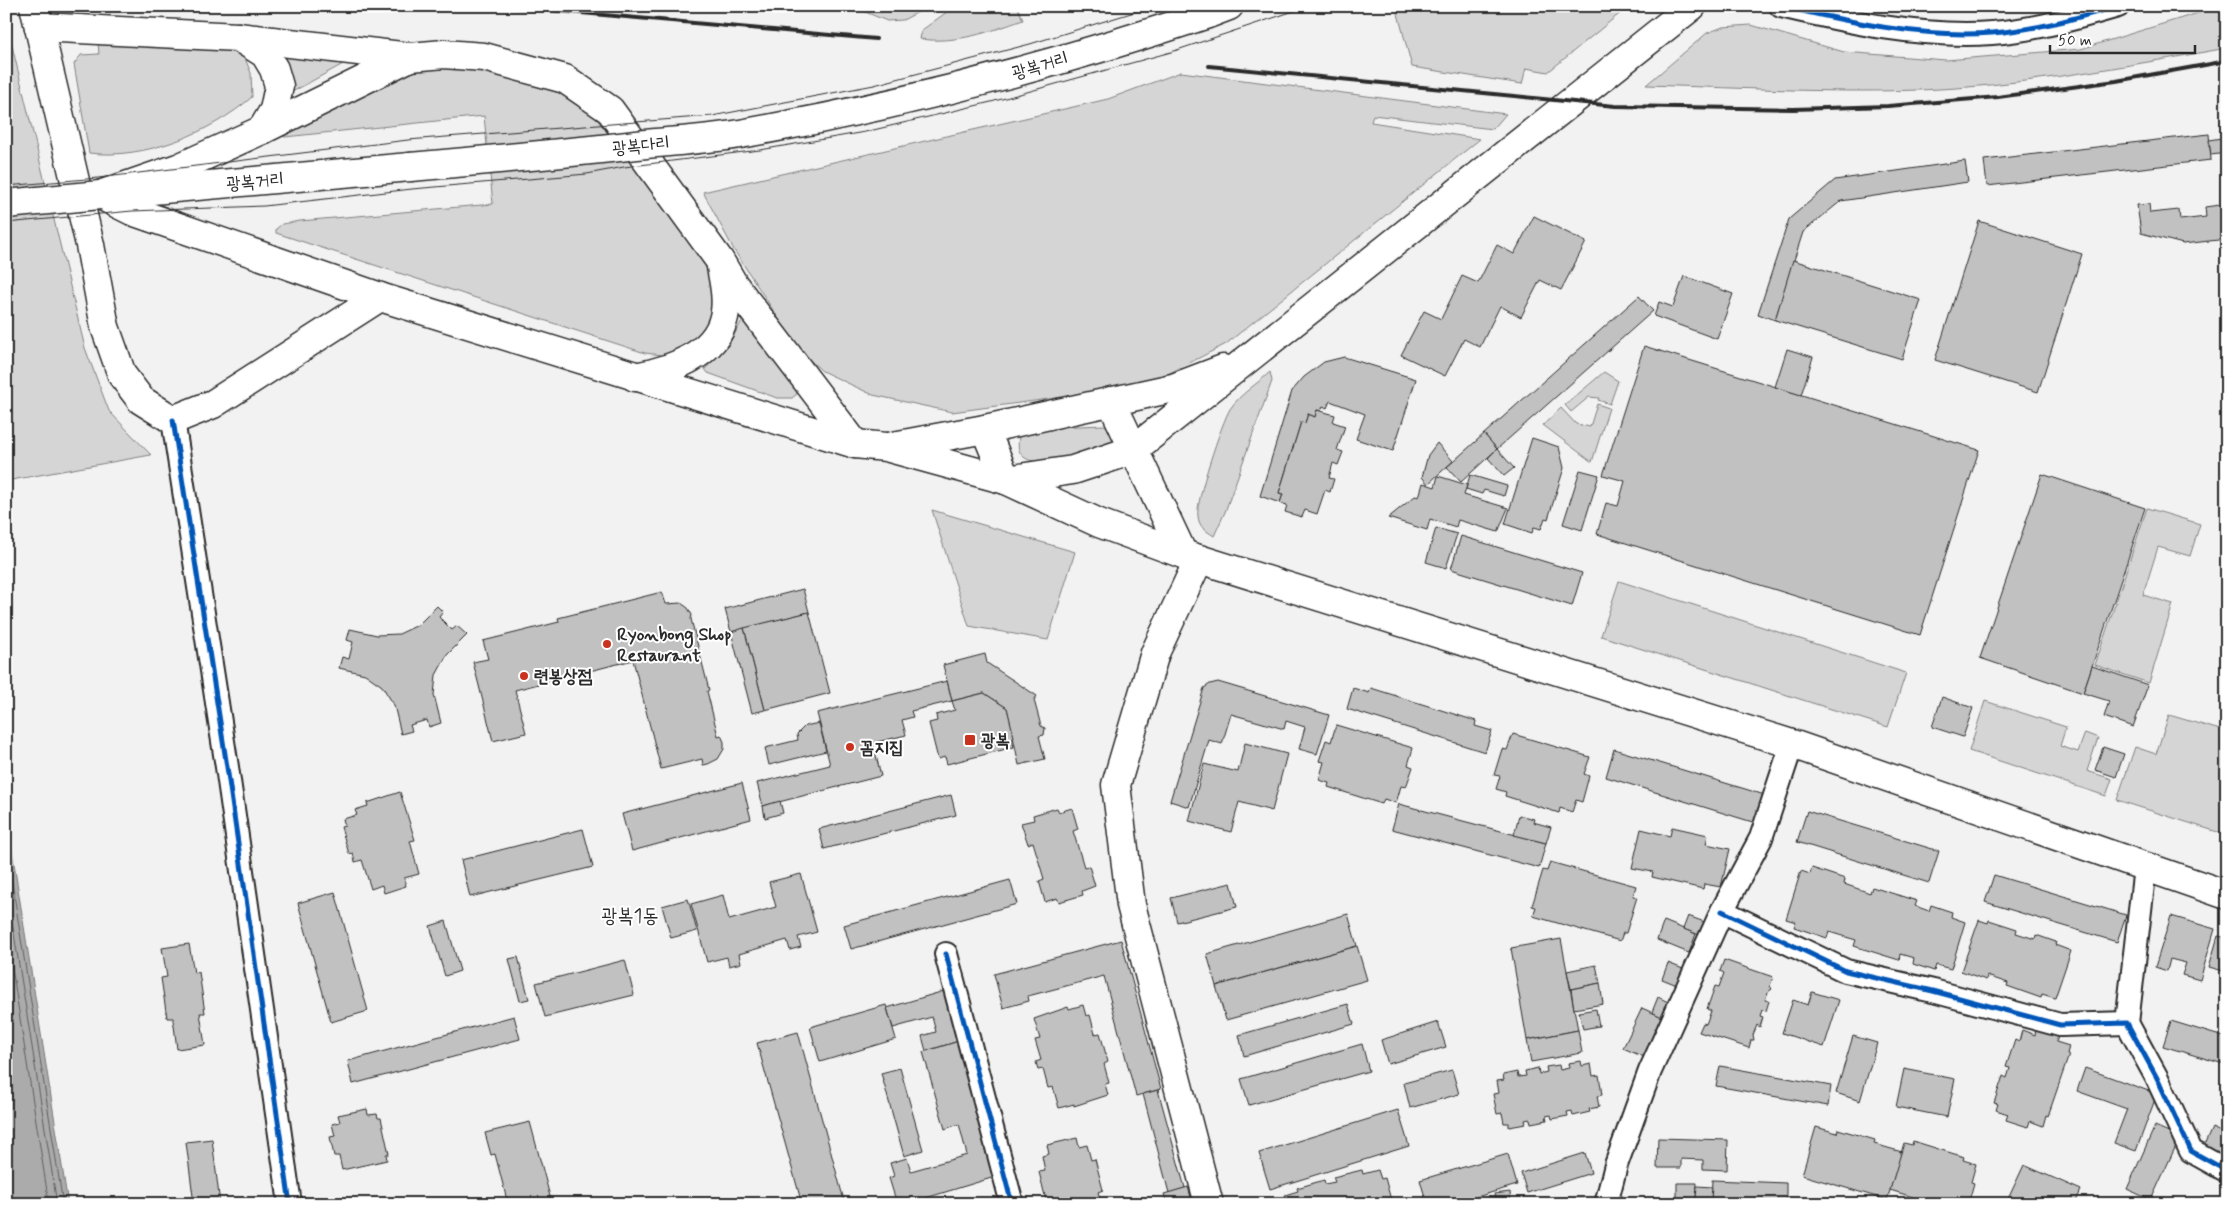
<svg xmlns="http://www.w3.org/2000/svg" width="2233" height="1210" viewBox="0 0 2233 1210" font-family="Mynerve,'Poor Story',sans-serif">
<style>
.green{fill:#d5d5d5;stroke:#808080}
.water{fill:#ababab;stroke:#787878}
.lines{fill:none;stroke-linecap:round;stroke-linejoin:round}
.shore{stroke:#5e5e5e;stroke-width:1}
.building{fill:#c1c1c1;stroke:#2b2b2b}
.minor-casing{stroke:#2b2b2b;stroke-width:26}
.major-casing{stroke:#2b2b2b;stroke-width:31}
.highway-casing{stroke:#2b2b2b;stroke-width:31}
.minor{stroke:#fff;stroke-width:22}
.major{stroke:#fff;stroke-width:28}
.highway{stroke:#fff;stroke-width:28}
.tram{stroke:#2b2b2b;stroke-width:1}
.rail{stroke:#2b2b2b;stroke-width:4}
.highway-bridge-casing{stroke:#2b2b2b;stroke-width:31;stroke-linecap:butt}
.highway-bridge{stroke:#fff;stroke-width:28}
.cycleway-casing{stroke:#fff;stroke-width:8}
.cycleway{stroke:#0057b8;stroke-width:5}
.poi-dot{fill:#c8321e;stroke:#fff;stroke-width:2}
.labels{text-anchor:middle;stroke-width:4;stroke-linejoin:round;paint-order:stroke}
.street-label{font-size:18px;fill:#2b2b2b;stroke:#fff}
.poi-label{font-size:18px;font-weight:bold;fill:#2b2b2b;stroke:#fff;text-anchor:start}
.quarter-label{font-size:20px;fill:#2b2b2b;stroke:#fff}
</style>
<rect width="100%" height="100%" fill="#f2f2f2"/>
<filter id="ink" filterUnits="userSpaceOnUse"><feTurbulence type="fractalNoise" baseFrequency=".02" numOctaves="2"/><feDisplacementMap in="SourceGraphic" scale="10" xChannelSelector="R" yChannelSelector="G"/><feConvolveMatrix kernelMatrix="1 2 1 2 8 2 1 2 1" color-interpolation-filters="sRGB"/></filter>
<g filter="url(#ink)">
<g class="green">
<polygon points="851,6 930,6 903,20 887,21"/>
<path d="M955 6H1017L1023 20C989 32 956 44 920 39L922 30Z"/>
<polygon points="1396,6 1629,6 1548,72 1526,68 1522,84 1412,67"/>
<path d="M2221 6H2227V48C2137 64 2047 81 1957 88 1854 95 1749 88 1646 85L1707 33 1723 27 1751 25 1844 52 1946 60 2081 49Z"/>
<polygon points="6,21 85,348 109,411 151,455 6,481"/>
<path d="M98 43 242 51 251 73 252 97C211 133 144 160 89 153L74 64 81 55 99 54Z"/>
<polygon points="281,54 344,60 343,64 292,92 289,90"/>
<polygon points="473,64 557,86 589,109 714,271 719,286 704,335 671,356 645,353 276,233 276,229 282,224 300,221 493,204 484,116 285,137 279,135 378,85 425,68"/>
<polygon points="1181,72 1506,114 1493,129 1373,115 1371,122 1480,139 1226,344 1170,373 1101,392 952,412 873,395 822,371 799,350 734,250 703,192 1108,99"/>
<polygon points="744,317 795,385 797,394 792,398 777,398 708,373 705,369 728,346"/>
<path d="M1270 372 1272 381 1225 512 1214 536C1205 530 1199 527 1198 516 1195 502 1222 422 1230 409 1240 394 1257 384 1270 372Z"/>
<polygon points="1604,372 1618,381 1610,404 1598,400 1599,398 1589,397 1571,412 1565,405"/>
<polygon points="1597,404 1609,408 1592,462 1543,425 1561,408 1576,424 1590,427"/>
<path d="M1104 425 1112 429 1115 437 1112 445C1089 452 1005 485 1020 433L1030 428Z"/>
<polygon points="2147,508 2200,524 2190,556 2158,547 2143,595 2173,604 2149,683 2095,665"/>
<polygon points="932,510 1075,552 1048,640 969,626"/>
<polygon points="1619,581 1906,673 1888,727 1601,636"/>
<polygon points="1985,701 2066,727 2060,746 2078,752 2085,733 2098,738 2087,771 2112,779 2106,796 1969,751"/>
<polygon points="2169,715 2227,732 2227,835 2117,800 2135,747 2156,754"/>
</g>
<polygon class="water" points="6,813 68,1204 6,1204"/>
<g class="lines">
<g class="shore">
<polyline points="6,844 63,1204"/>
<polyline points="6,883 57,1204"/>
<polyline points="6,929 49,1204"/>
</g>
</g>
<g class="building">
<polygon points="2209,134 2211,160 1987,186 1984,160"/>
<polygon points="2227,137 2227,153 2211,155 2209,140"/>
<polygon points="1965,161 1968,182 1841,201 1803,232 1775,320 1758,314 1789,219 1835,180"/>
<polygon points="2149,204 2150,213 2179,210 2180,220 2206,217 2205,207 2227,204 2227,239 2183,244 2141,233 2137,205"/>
<polygon points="1534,216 1586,242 1561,290 1540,280 1521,317 1500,306 1480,347 1464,339 1445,376 1401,355 1424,311 1441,319 1462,276 1478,283 1497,245 1514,254"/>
<polygon points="1979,221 2082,254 2038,392 1935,360"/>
<polygon points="1793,260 1921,300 1902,359 1775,320"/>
<polygon points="1684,276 1733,294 1717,339 1654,316 1659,302 1673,307"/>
<polygon points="1639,296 1653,311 1497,449 1484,434"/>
<polygon points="1644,346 1979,450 1920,635 1597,534 1606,503 1618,506 1625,481 1603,475"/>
<polygon points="1787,349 1813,357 1801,395 1775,387"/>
<polygon points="1344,357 1416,379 1393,451 1356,439 1365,414 1330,401 1327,408 1323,406 1321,411 1317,410 1315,417 1308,414 1305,423 1301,422 1279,493 1283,494 1280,503 1260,496 1292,391 1304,377 1324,362"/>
<polygon points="1317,410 1335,415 1333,422 1345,426 1337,450 1343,452 1338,465 1333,463 1329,478 1334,479 1330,492 1325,490 1317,514 1305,510 1302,517 1285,512 1287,505 1280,503 1283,494 1279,493 1301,422 1305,423 1308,414 1315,417"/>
<polygon points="2227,429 2227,448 2221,446"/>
<polygon points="1484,434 1497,449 1461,482 1447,467"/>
<polygon points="1532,438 1559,447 1564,468 1548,519 1545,518 1541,529 1534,527 1532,533 1505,524"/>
<polygon points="1437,443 1453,461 1428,484 1422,477 1428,455"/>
<polygon points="1497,449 1514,468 1504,476 1488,458"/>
<polygon points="1580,470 1599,475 1582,530 1563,524"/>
<polygon points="2042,474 2145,508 2083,693 1980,658"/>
<polygon points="1470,475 1507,486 1504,496 1484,490 1482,494 1466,489"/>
<polygon points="1438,476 1467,485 1464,495 1508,508 1498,532 1458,520 1456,527 1430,519 1427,530 1388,518 1415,496 1419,497 1423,483 1435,487"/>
<polygon points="1436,528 1457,534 1446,568 1426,562"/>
<polygon points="1461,536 1582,573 1572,606 1451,569"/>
<polygon points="803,589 809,612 731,632 725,609"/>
<polygon points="662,592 666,604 681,603 688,608 692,615 691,619 709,690 707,691 718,736 721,735 724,742 724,749 718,759 708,764 703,765 702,759 661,769 633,660 515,690 526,733 493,741 473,662 488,659 483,641 559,622 558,618"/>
<polygon points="437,606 443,612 439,617 452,630 457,626 467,635 447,655 436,675 434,695 441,723 429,727 427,720 410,725 412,731 401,734 394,705 382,686 365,674 339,668 342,657 349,659 353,642 347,640 350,629 377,635 399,634 418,625"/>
<polygon points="809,612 830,693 765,710 744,628"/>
<polygon points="744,628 765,710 752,713 731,632"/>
<polygon points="985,654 987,663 1037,696 1034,700 1041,726 1045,728 1044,735 1039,736 1045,759 1019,765 1007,708 984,693 952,701 943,665"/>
<polygon points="2092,666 2148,685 2133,727 2104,717 2109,701 2083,693"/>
<polygon points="947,681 952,701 911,711 913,717 902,720 906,735 873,743 881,776 763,806 757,783 830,765 817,713"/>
<polygon points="1218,682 1329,715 1317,754 1299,749 1305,727 1286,721 1284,729 1231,714 1222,744 1209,740 1189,807 1170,801 1204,688 1210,684"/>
<polygon points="1353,688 1369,693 1371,688 1476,721 1475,726 1492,731 1485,752 1347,709"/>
<polygon points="984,693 1007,708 1014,737 1012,738 1014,747 947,764 945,757 938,759 929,723 937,721 936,715 955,710 952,701"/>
<polygon points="1942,697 1973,708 1963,737 1932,727"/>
<polygon points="819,723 826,751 769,765 765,748 798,740 797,734 805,726"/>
<polygon points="1336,725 1413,748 1408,765 1413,767 1406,787 1401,786 1396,803 1384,799 1382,804 1328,787 1329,783 1319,780 1324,762 1319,761 1326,740 1331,742"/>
<polygon points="1513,734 1590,757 1584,774 1589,776 1582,802 1576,800 1572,812 1560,808 1559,813 1505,796 1506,792 1496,789 1500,776 1494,775 1502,749 1507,750"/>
<polygon points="1245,743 1287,754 1272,811 1239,802 1231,832 1189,821 1204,764 1238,772"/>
<polygon points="2103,747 2124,754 2116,777 2095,770"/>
<polygon points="1614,749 1768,796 1759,824 1606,777"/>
<polygon points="742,783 751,819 632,851 622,814"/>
<polygon points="400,792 415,840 410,841 419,874 404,878 406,886 384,893 382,885 371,889 362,860 355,862 353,853 349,854 341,827 345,826 343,819 357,815 355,810 368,806 367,803"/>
<polygon points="951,795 956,815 824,849 819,829"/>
<polygon points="780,801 783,813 765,818 763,806"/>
<polygon points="1399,804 1546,843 1539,868 1392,829"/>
<polygon points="1057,808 1059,812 1072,808 1078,829 1073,831 1084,867 1089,866 1095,886 1082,891 1083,895 1059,902 1057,898 1045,902 1039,881 1044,879 1033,842 1028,844 1021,823 1034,820 1033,815"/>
<polygon points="1807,811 1939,851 1929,883 1797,842"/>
<polygon points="1519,815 1534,819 1533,822 1551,827 1546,843 1514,835"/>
<polygon points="1672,827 1708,835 1706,844 1730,849 1721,887 1704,884 1703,889 1652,877 1653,872 1632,868 1641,829 1670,836"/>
<polygon points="583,829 593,867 470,897 461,860"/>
<polygon points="1550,862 1636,886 1633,896 1637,897 1626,933 1623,933 1620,941 1533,916 1536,907 1532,906 1543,870 1547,871"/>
<polygon points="1812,868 1845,879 1844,884 1870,893 1872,887 1917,901 1915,906 1929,911 1931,905 1952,912 1951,917 1965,922 1951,969 1936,965 1934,971 1913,964 1914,958 1900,954 1899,960 1854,946 1856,940 1829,932 1827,938 1794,927 1796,922 1786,919 1801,871 1810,874"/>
<polygon points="801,874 817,932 798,937 801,947 790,950 787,940 739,954 741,963 729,966 727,957 707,962 691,904 723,895 729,920 776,907 769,882"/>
<polygon points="1994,875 2126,915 2117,942 1985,902"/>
<polygon points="1010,880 1017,904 851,949 844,925"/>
<polygon points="1231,883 1237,907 1177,922 1171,898"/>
<polygon points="335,892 368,1011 331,1022 298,903"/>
<polygon points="688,899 697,931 671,938 662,906"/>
<polygon points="1348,914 1357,946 1216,986 1207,954"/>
<polygon points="1688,916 1710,924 1705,937 1683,929"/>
<polygon points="2171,916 2215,929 2200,980 2182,975 2186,963 2170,959 2167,971 2155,967"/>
<polygon points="1979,920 1988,923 1989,920 2017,929 2016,933 2035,939 2036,935 2056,942 2055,945 2071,951 2055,998 2042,994 2041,998 2007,986 2008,983 1987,976 1986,980 1961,971"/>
<polygon points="446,921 460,971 445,976 430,926"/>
<polygon points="1664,921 1696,934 1689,953 1657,940"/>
<polygon points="2218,936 2227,938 2227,972 2209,967"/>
<polygon points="1561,939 1578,1030 1527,1040 1511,948"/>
<polygon points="1121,940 1161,1089 1136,1096 1104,976 1028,996 1029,1001 1003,1008 994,974"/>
<polygon points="189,944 194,973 199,972 205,1013 200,1013 205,1045 177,1049 173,1018 167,1018 161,978 167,977 162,948"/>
<polygon points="1357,946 1367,980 1226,1020 1216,986"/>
<polygon points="518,957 529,999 520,1001 509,959"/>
<polygon points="625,960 634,995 545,1017 536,983"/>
<polygon points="1724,960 1773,977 1770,986 1772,989 1768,992 1765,1000 1769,1001 1766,1011 1762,1010 1760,1016 1763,1017 1760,1027 1757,1025 1753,1035 1754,1040 1751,1040 1749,1048 1699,1032 1703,1023 1706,1024 1711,1011 1707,1009 1715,986 1719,987 1724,973 1720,971"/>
<polygon points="1668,963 1683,969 1677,985 1662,979"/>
<polygon points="1596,965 1600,983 1571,989 1567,971"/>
<polygon points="1600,983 1603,1004 1574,1009 1571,989"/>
<polygon points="944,991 959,1041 926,1051 922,1036 936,1032 932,1017 893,1028 887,1008"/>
<polygon points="1812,992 1839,1000 1824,1047 1782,1033 1793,1000 1808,1005"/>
<polygon points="1658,997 1672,1004 1665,1019 1652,1012"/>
<polygon points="1348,1004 1354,1024 1244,1056 1239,1035"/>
<polygon points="886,1005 896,1039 820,1062 810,1027"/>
<polygon points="1083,1005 1086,1016 1090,1015 1095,1034 1100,1033 1108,1062 1104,1064 1109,1083 1105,1084 1108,1095 1074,1106 1074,1104 1059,1108 1053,1087 1048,1088 1043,1069 1038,1070 1036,1062 1041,1060 1035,1040 1040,1039 1034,1019 1068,1007 1069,1009"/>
<polygon points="1642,1008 1662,1017 1644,1057 1623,1048"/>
<polygon points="1596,1009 1599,1026 1583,1029 1579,1012"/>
<polygon points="514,1016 520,1039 353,1084 348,1061"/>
<polygon points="2171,1021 2227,1038 2227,1065 2163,1046"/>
<polygon points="1438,1022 1446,1047 1388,1064 1381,1040"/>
<polygon points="2036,1029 2058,1037 2056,1042 2069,1046 2067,1054 2069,1055 2048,1116 2046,1115 2043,1126 2030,1121 2028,1127 2006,1120 2008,1114 1996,1110 1998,1104 1994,1103 2003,1076 2007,1078 2010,1068 2006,1067 2015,1040 2019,1042 2022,1030 2035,1035"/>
<polygon points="1578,1030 1582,1053 1531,1062 1527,1040"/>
<polygon points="798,1032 845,1204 802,1204 757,1043"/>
<polygon points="1853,1036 1877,1043 1860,1101 1836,1093"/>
<polygon points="959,1041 998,1176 906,1204 897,1204 889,1178 894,1176 890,1163 907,1158 911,1171 967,1155 959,1124 945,1129 923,1052"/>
<polygon points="1362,1044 1369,1071 1249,1105 1241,1079"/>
<polygon points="1581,1061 1582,1066 1591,1064 1593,1076 1599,1075 1602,1095 1597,1096 1599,1107 1589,1109 1590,1112 1573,1116 1572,1111 1567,1112 1568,1116 1552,1119 1551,1115 1546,1116 1547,1120 1531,1123 1530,1119 1525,1120 1526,1124 1509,1127 1509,1123 1504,1123 1502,1113 1497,1114 1493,1094 1499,1093 1497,1081 1504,1080 1503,1075 1517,1072 1518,1077 1526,1076 1525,1071 1538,1068 1539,1074 1547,1072 1546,1067 1559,1065 1560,1070 1569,1068 1568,1063"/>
<polygon points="1720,1066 1831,1086 1828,1106 1716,1086"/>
<polygon points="900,1068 923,1150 904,1156 881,1073"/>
<polygon points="2085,1068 2157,1094 2136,1151 2114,1143 2127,1109 2077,1091"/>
<polygon points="1904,1069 1955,1079 1947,1117 1896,1107"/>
<polygon points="1452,1070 1459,1094 1410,1108 1404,1083"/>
<polygon points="1158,1090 1185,1188 1169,1193 1143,1094"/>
<polygon points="367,1109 368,1115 377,1114 378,1118 381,1118 389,1154 386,1154 387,1160 342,1170 339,1156 334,1156 330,1137 335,1136 332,1124 340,1122 338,1115"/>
<polygon points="1398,1110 1409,1146 1270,1189 1259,1153"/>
<polygon points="530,1122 552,1204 508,1204 495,1154 491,1155 485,1133"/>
<polygon points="2155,1126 2180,1137 2151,1200 2127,1189"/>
<polygon points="1816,1127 1837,1133 1838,1129 1875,1140 1874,1144 1902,1152 1887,1200 1802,1175"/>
<polygon points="2212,1128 2227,1135 2227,1156 2204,1146"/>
<polygon points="1077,1138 1079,1147 1087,1145 1091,1160 1095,1159 1103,1190 1098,1192 1100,1199 1105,1198 1106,1204 1047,1204 1039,1172 1045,1171 1042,1156 1049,1154 1047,1145"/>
<polygon points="1658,1138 1728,1140 1727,1170 1703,1169 1703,1160 1681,1159 1681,1168 1657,1168"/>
<polygon points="212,1139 220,1204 194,1204 186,1142"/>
<polygon points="1913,1141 1964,1157 1963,1160 1976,1164 1971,1182 1974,1183 1969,1201 1966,1200 1964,1204 1936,1204 1890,1190 1904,1143 1912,1145"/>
<polygon points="1585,1153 1591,1173 1527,1193 1521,1173"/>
<polygon points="1508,1154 1517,1185 1453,1204 1427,1204 1420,1180"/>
<polygon points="2024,1165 2081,1190 2075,1204 2018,1204 2008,1199"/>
<polygon points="1362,1170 1363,1174 1378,1170 1381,1179 1385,1178 1391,1200 1387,1202 1387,1204 1287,1204 1285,1195 1298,1191 1297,1188 1324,1180 1325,1184 1335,1182 1333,1177"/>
<polygon points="1712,1180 1786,1183 1786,1202 1711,1199"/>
<polygon points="1677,1183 1697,1183 1696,1199 1677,1198"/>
<polygon points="1697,1186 1712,1187 1711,1199 1696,1199"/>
<polygon points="1188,1187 1193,1204 1167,1204 1164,1194"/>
<polygon points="1510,1192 1511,1204 1496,1204 1494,1194"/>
<polygon points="753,1199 755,1204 734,1204"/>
<rect x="1562" y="1199" width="21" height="5"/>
</g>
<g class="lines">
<g class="minor-casing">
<g id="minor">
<path d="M1781 6C1849 22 1921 38 1992 33 2035 30 2077 18 2118 6"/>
<polyline points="173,420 227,767 290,1204"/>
<polyline points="1722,911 1846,971 1933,991 2060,1025 2127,1023 2157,1078 2191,1151 2227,1171"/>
<polyline points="946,954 1012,1204"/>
<polyline points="2127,1023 2145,867"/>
<polyline points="1606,1204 1616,1165 1650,1071 1722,911 1761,838 1792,744"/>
</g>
</g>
<g class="major-casing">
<g id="major">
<polyline points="34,6 90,245 105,327 122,375 141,400 173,420 213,404 380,297 855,444 886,447 1006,480 1099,523 1183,554 1792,744 2227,895"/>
<polyline points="39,27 238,37 410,57 444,54 484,57 565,79 610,110 720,261 734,285 855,444"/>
<path d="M635 377C669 371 716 355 724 317 728 301 724 283 721 267"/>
<polyline points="1111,401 1183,554"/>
<polyline points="985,429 1006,480"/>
<polyline points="893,446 985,429 1173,388 1223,369"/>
<polyline points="1006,480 1073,470 1133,450 1692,6"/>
<polyline points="1199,559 1155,653 1116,785 1131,905 1209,1204"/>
</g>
</g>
<g class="highway-casing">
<g id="highway">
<polyline points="1208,14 1229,6"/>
<polyline points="238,37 265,54 274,69 279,86 274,110 262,130"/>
<polyline points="141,191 410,167"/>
<polyline points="100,195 178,168 262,130 410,57"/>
<polyline points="100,195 132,211 380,297"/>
</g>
</g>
<use href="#minor" class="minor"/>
<use href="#major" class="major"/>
<use href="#highway" class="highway"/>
<g class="tram">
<polyline points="6,186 98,178 408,140 712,116 874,85 1030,44 1154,6"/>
<polyline points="6,223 132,211 264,206 412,189 587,174 624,167 760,150 865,132 991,102 1171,52 1309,6"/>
</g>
<g class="rail">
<polyline points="502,6 876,39"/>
<polyline points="1209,66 1615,106 1794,109 1888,106 1998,97 2116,81 2227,61"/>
</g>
<g class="highway-bridge-casing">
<g id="highway-bridge">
<path d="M410 167C489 160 568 153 646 144 677 141 709 139 740 134 899 106 1055 65 1208 14"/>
<polyline points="6,204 100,195"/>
</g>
</g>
<use href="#highway-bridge" class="highway-bridge"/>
<g class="cycleway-casing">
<g id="cycleway">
<path d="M1781 6C1849 22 1921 38 1992 33 2035 30 2077 18 2118 6"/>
<polyline points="173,420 227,767 290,1204"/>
<polyline points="1722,911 1846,971 1933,991 2060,1025 2127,1023 2157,1078 2191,1151 2227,1171"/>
<polyline points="946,954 1012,1204"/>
</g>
</g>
<use href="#cycleway" class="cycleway"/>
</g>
</g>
<g class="poi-dot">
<circle cx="607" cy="644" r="5"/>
<circle cx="524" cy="676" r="5"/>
<rect x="964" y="734" width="12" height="12" rx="2.5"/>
<circle cx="850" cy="747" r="5"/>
</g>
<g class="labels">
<g class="street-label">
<text transform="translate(1040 65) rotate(-16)" y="6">광복거리</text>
<text transform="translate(641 145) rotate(-6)" y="6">광복다리</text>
<text transform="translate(255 181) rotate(-5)" y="6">광복거리</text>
</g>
<g class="poi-label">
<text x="617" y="640">Ryonbong Shop<tspan x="617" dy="21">Restaurant</tspan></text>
<text x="534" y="682">련봉상점</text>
<text x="981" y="746">광복</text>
<text x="860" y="753">꼼지집</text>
</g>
<g class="quarter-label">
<text x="630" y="922">광복1동</text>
</g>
</g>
<rect width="2233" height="1210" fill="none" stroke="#fff" stroke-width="25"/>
<rect x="12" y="12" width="2208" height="1185" fill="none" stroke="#2b2b2b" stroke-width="2" filter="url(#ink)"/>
<path d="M2050 45v8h145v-8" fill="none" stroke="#2b2b2b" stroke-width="2.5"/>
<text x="2058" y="45" font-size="15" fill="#2b2b2b" stroke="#ffffff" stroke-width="4" paint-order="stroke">50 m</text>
</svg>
